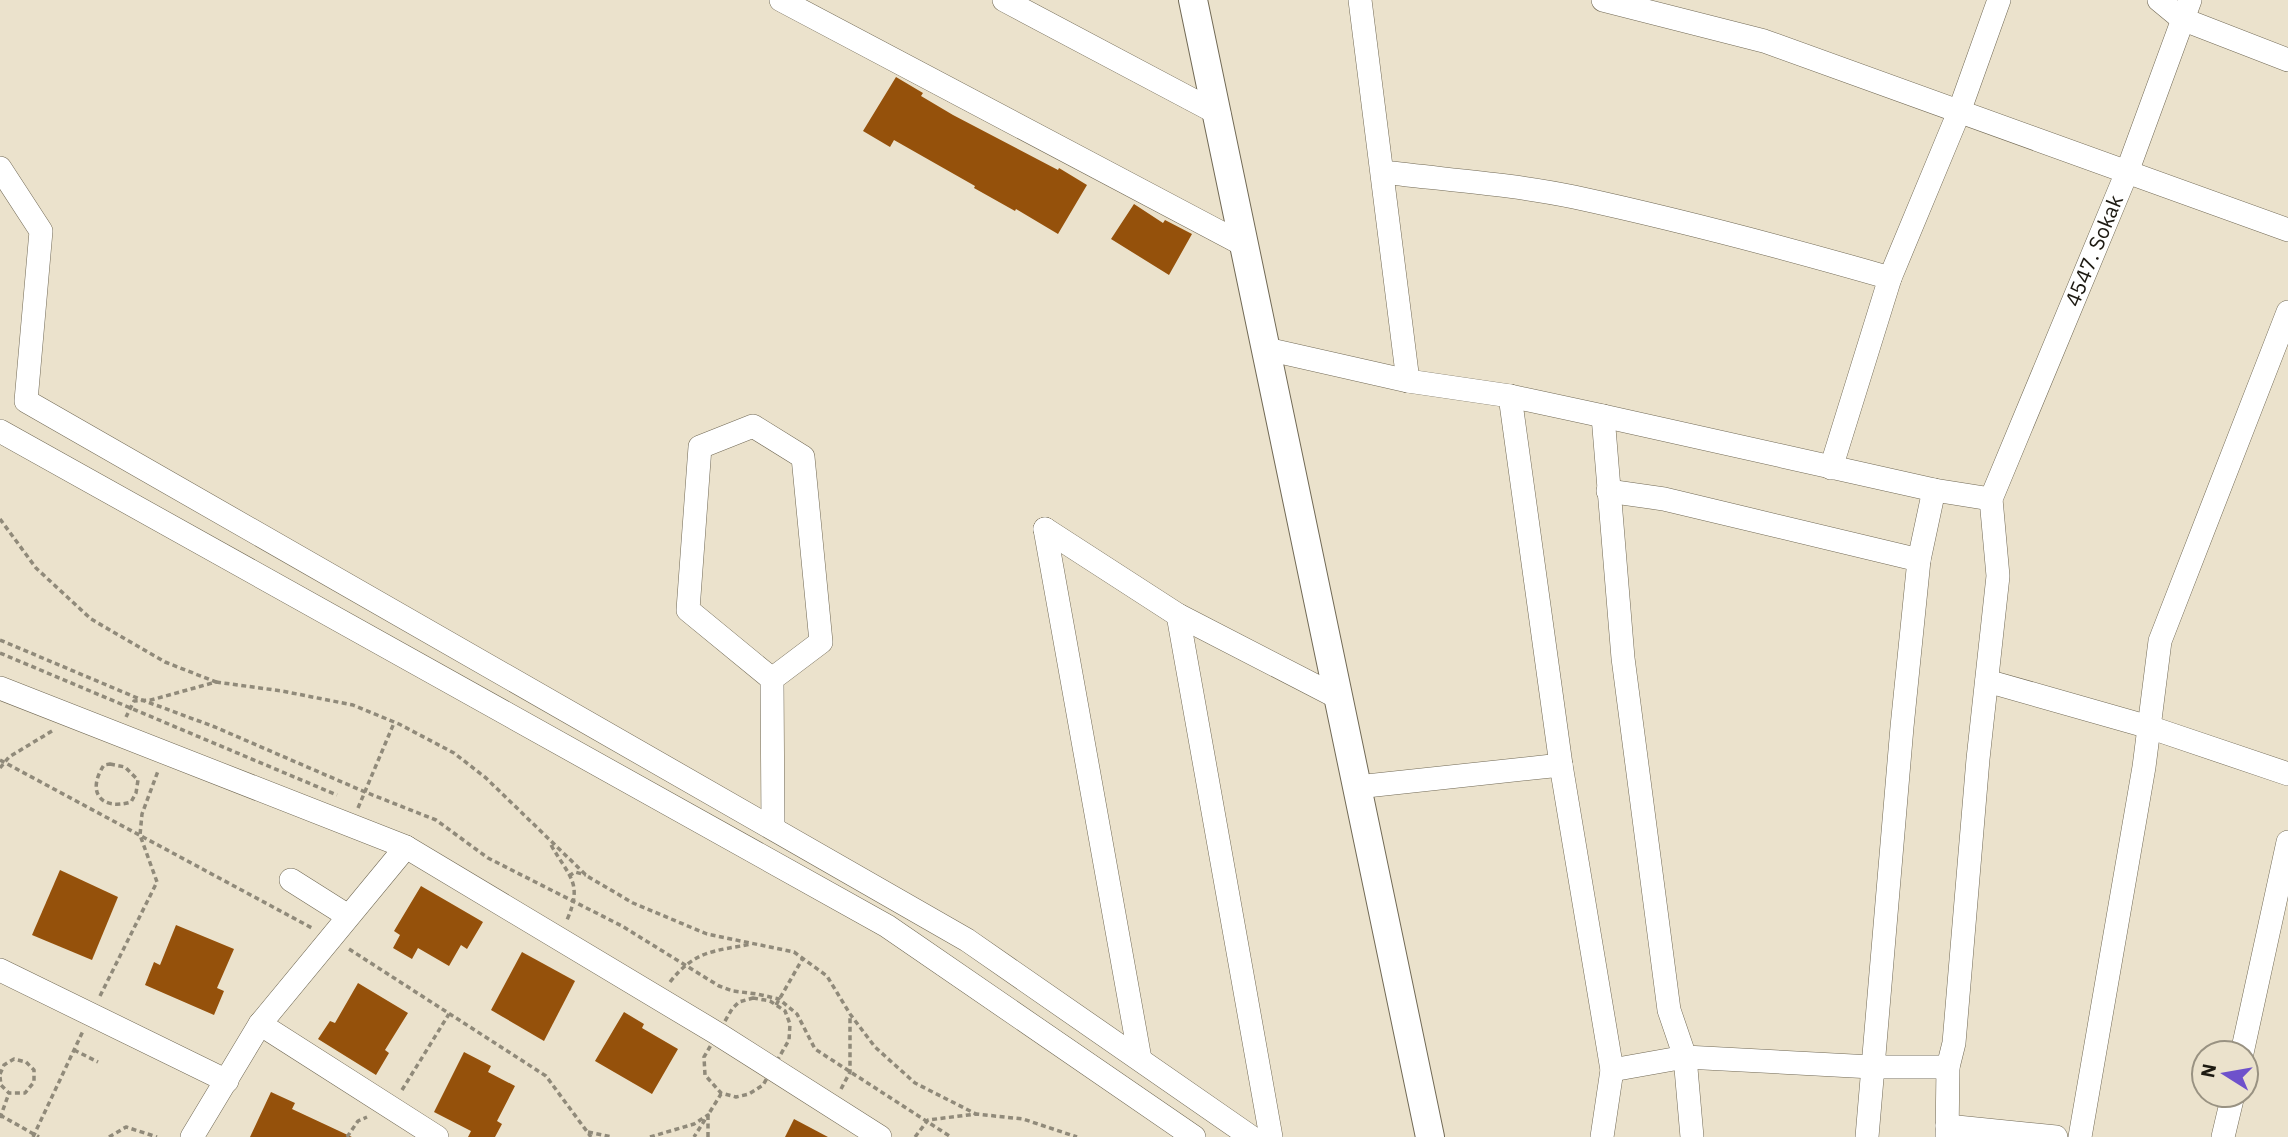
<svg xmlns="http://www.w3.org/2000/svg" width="2288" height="1137" viewBox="0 0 2288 1137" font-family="'IBM Plex Sans',sans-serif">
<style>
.building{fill:#95510b}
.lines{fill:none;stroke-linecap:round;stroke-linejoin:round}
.minor-casing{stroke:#716955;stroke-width:24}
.major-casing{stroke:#716955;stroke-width:30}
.path{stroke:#908a7a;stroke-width:3.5;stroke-dasharray:5 3.5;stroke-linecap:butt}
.minor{stroke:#fff;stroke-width:23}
.major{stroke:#fff;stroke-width:28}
.labels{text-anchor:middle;stroke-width:7;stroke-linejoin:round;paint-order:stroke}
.street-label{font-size:21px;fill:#1d1a12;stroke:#ebe2cc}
</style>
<rect width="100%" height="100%" fill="#ebe2cc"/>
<g class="building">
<polygon points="896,77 923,93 921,96 953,115 1058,170 1059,168 1087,185 1058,234 1016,209 1015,211 974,188 975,186 894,140 890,147 863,131"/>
<polygon points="1134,204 1163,223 1165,220 1192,234 1169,275 1111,239"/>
<polygon points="60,870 118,897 92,960 32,935"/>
<polygon points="421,886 483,922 467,949 461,945 449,966 418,948 412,959 393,948 400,935 394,931"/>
<polygon points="176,925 234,949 217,988 224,991 214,1015 145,985 154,962 160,965"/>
<polygon points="522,952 575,981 544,1041 491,1010"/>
<polygon points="358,983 408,1013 385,1050 389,1053 376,1075 318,1039 330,1021 335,1023"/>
<polygon points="624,1012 644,1024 642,1028 678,1049 652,1094 595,1061"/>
<polygon points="464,1052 491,1066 488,1072 515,1086 497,1121 502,1124 495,1137 468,1137 471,1131 434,1112"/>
<polygon points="271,1092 295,1103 292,1109 352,1137 250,1137"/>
<polygon points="794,1119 828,1137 785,1137"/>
</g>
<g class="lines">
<g class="minor-casing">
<g id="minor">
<polyline points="781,0 1246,246"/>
<polyline points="1004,0 1219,114"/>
<polyline points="1360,0 1408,381"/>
<polyline points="1603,0 1764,41 2288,230"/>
<polyline points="2159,0 2182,19 2288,60"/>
<polyline points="0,168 41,231 26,401 967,940 1251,1137"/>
<path d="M1383 172C1447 180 1512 184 1574 197 1680 220 1786 248 1890 278"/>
<polyline points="1267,349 1408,381 1510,396 1603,416 1934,490 1991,499"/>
<polyline points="1510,396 1561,765 1612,1070 1602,1137"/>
<polyline points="1603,416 1623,658 1669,1010 1685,1057 1692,1137"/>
<polyline points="0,431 887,926 1194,1137"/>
<polyline points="1831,468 1890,278 1959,112 1999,0"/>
<polyline points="1608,491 1664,499 1919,560"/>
<polyline points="1045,529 1140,1059"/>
<polyline points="1045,529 1178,615 1339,698"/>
<polyline points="1178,615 1271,1137"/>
<polyline points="772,679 821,642 803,457 753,426 700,447 688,610 772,679 773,828"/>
<polyline points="1987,681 2149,727 2288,774"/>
<polyline points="0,688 406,847 718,1034 880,1137"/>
<polyline points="1357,787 1561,765"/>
<polyline points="291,880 348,916"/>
<polyline points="0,970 227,1081"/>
<polyline points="260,1024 437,1137"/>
<polyline points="2242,1053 2288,842"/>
<polyline points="1612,1070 1685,1057 1872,1067 1948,1067"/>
<polyline points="1947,1126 2056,1137"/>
<polyline points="192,1137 260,1024 406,847"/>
<polyline points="1867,1137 1902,727 1919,560 1934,490"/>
<path id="s1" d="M1947 1137 1948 1067 1954 1043 1978 759 1998 576 1991 499 2127 172 2190 0"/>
<polyline points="2080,1137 2144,767 2160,641 2288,312"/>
<polyline points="2223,1137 2233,1095"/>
</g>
</g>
<g class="major-casing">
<polyline id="major" points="1193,0 1430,1137"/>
</g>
<g class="path">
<polyline points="0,519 36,568 91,619 165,662 216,682 151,700 134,701 126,717"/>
<polyline points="0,640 142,700 215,727 365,792 436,820 488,858 622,926 719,986 733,991 757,994 779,999 797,1014 815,1049 951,1137"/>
<polyline points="0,653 337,795"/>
<polyline points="216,682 282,691 353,705 399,724 454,753 486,778 587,876 633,903 707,934 794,952 827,976 850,1014 875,1047 915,1083 976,1114"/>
<polyline points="0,760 312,928"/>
<path d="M110 764 125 767 138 780 136 793 131 802C101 811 86 792 104 765Z"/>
<polyline points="0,768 9,757 52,731"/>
<polyline points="358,808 394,723"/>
<path d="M551 845C570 878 583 883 567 920"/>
<polyline points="569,876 575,872 586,875"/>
<polyline points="349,949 546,1076 591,1137"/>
<path d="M670 982C695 950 715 951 752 944"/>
<polyline points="100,996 157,882 140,835 142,814 158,771"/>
<polygon points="753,998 770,1001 785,1011 790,1024 789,1040 763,1085 749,1094 736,1097 721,1093 705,1075 704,1057 732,1009 739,1002"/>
<polyline points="776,1005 803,958"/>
<polyline points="74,1050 98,1062"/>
<polyline points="0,1074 4,1065 14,1059 26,1062 34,1070 34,1082 25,1093 9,1093 1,1085 0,1077"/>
<polyline points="841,1089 850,1072 850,1015"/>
<polyline points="402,1090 449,1014"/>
<polyline points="0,1115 39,1137"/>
<polyline points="0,1118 9,1093"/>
<polyline points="588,1132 612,1137"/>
<polyline points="33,1137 83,1031"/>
<polyline points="109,1137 126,1127 157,1137"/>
<polyline points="347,1137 358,1121 367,1117"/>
<polyline points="650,1137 694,1124 708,1115 694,1137"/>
<polyline points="708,1137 708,1115 721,1094"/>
<polyline points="915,1137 928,1120 976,1114 1023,1119 1077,1137"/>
</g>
<use href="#minor" class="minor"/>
<use href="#major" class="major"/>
</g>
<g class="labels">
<g class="street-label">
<text dy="7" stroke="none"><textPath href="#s1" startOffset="910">4547. Sokak</textPath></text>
</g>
</g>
<g transform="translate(2225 1074) rotate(281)"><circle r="33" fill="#ebe2cc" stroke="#999282" stroke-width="2"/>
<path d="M0-5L12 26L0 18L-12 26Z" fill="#6e51cb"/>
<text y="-10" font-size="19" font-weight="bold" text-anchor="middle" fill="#1d1a12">N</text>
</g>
</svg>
